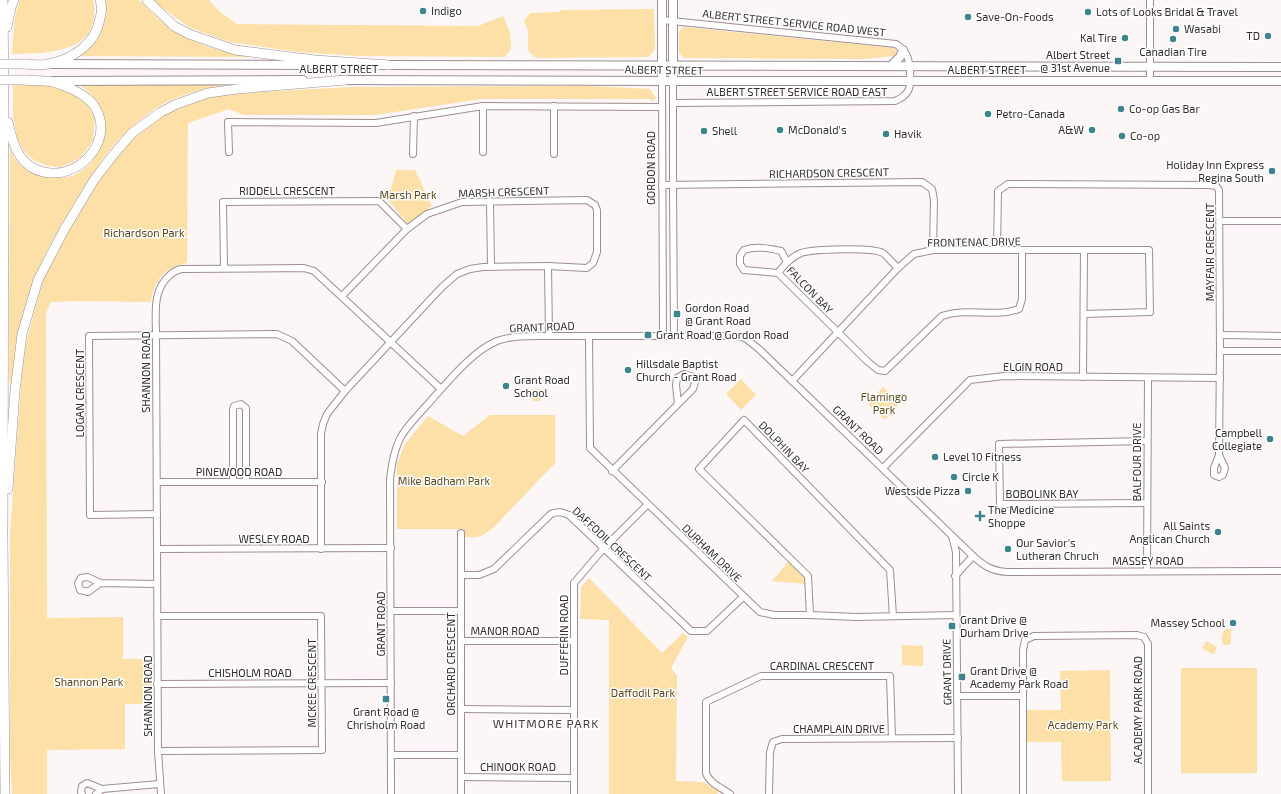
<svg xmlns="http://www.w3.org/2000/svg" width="1281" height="794" viewBox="0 0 1281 794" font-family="'Exo 2',sans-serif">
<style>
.green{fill:#fddfa8}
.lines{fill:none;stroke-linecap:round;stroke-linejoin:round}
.minor-casing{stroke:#9d8e8f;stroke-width:8}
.major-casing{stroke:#9d8e8f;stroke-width:10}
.highway-casing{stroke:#9d8e8f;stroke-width:10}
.minor{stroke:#fff;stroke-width:6}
.major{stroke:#fff;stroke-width:8}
.highway{stroke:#fff;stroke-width:9}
.highway-bridge-casing{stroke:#9d8e8f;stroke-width:10;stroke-linecap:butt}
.highway-bridge{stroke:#fff;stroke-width:9}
.poi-dot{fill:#3d848d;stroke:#fff;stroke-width:1.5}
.labels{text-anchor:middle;stroke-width:3;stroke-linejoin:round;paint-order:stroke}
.poi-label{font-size:11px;fill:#342e2e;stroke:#fff;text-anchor:start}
.street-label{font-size:11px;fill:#342e2e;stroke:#fff}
.park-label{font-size:11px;fill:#5e4819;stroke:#fff}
.neighbourhood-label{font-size:12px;letter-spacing:1px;fill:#473a3b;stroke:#fff}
</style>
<rect width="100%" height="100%" fill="#fdf6f6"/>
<g class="green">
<path d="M20 0H93C95 6 94 11 94 18 89 55 39 53 12 54L15 16Z"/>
<path d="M104 0H139C149 9 160 21 171 29 195 44 224 53 252 57L79 56C99 43 109 24 104 0Z"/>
<polygon points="152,0 209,0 220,12 237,24 478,26 503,16 510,32 511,49 505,57 358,56 299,52 229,42 189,27"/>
<path d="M654 9 655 49 649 57 537 58C524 52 529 45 528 34 528 29 526 25 524 21L530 13 559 12 562 10Z"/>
<polygon points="683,27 894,48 897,52 895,56 864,59 684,58 679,53 679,32"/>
<polygon points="27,84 55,87 70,91 85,101 95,118 93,140 82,156 73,162 60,167 49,166 35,161 24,151 17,138 13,114 13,85"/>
<path d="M80 85H222C200 90 177 95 158 107 146 115 133 125 123 135 108 150 96 169 85 186 61 224 37 263 25 306 18 333 15 362 11 390L9 375 10 148C12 152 14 158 17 162 22 168 31 172 38 174 49 178 63 179 74 175 97 166 110 136 103 113 99 101 90 92 80 85Z"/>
<path d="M592 86 650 89 656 98 652 102 650 99H481L375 115H243L229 109 188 123 187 263C166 266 153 281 151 302L81 301 51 302 46 313 47 618 123 617V659H151L152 704H125V749L47 750V794H12L10 757V534L22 374 26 343 43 280 60 244 83 204 113 161 135 137 158 118 188 104 224 94 351 87Z"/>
<polygon points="396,170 415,170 432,206 408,224 388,200"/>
<polygon points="741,379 756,395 741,410 726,394"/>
<polygon points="883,387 900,403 885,420 868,404"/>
<polygon points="532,389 541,389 541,401 533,401"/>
<path d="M490 415H555V463L494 527C483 536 480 538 465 537L464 529H397V465L404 445 428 416 463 436Z"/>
<polygon points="789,561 806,577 806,584 772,581"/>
<polygon points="589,578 662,653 683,633 688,637 671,668 677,676 676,781 703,782 719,791 717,794 609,794 609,620 580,619 581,587"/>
<path d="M1228 628 1231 630V642L1229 645H1224C1220 639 1221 631 1228 628Z"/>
<polygon points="1206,641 1217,647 1214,654 1212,654 1202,648"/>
<polygon points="902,645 923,646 923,666 902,665"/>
<rect x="1181" y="668" width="76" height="105"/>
<polygon points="1110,670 1111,781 1062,781 1061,742 1027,742 1026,710 1061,710 1060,671"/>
</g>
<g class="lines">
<g class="minor-casing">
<g id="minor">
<path d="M662 20 896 44C900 47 905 51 907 56 910 63 912 84 908 91 905 96 900 99 895 101L673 103"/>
<polyline points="662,81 663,336"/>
<polyline points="673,81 673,185 674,336"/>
<polyline points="1150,81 1150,0"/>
<polyline points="483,106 483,152"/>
<polyline points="554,106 554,154"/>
<polyline points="229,152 228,122 376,123 483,106 662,107"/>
<polyline points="413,154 414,116"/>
<polyline points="662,185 922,182 932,189 934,200 933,250"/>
<polyline points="490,201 491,266"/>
<polyline points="1220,221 1281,221"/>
<polyline points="997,250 998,191 1008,184 1209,185 1216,186 1219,190 1220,351 1219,455 1214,468 1214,475 1219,477 1223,475 1225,468 1219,455"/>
<polyline points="548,266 549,336"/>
<polyline points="224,268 223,202 379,201 407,229"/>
<path d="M898 268C893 264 888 257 883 253 872 247 813 249 801 253 791 257 784 265 778 273L867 361 878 370 885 371 942 316C967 307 994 318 1019 309L1022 299V251"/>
<path d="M778 273 744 270 740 264V256L744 250C756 246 768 248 781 251L787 262"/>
<polyline points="1084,314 1150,312 1149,250 1084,250"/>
<polyline points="1220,335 1281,336"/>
<polyline points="589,336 590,448 760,612 774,615 810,615 856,617 956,615"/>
<polyline points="1220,351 1281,351"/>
<polygon points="684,374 691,376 695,382 693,389 678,404 676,385 677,378"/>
<polyline points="792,381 898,268 914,254 933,250 1084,250 1083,377"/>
<polyline points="883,468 970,380 1004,376 1220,378"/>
<polyline points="612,471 678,404"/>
<polyline points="157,482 322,482"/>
<polyline points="233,482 233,409 234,406 241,404 246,408 246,482"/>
<polyline points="1147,503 1000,504 999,444 1147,441"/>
<polyline points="157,514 90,515 89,336 277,334 292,341 345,391"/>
<polyline points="461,533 461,794"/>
<polyline points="952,536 956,552 958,794"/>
<polyline points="157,549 391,548"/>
<polyline points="321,549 321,434 323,424 327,414 345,391 442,287 457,274 470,269 483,267 548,266 587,268 593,263 597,252 597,210 595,205 587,200 462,202 427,214 407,229 342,296"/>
<polyline points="1147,571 1148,378"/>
<path d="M461 575H479L494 569 551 514C558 511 562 512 569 515L691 631H707L743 597"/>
<polyline points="955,576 973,556"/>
<polyline points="100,583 88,592 80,590 78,583 81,578 88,577 100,583 157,584"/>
<polyline points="391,611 460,611"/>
<polyline points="810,615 808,576 699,469 744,420 890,570 893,616"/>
<polyline points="157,616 321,616 322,750 158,751"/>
<polyline points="461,641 574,641"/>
<polyline points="157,684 391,683"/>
<polyline points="957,696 1023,696"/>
<polyline points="461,709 574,710"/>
<polyline points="391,755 461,755"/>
<polyline points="461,777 574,778"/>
<polyline points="102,789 159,784"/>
<polyline points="82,794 81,792 82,786 87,783 102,789 96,794"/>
<path d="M161 794 158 751 156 335C156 314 152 290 170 275 173 272 177 270 181 269L304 268 314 271 441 389"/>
<path d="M391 794 390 479C392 464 394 449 402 435 409 424 419 414 427 405 446 384 472 351 497 341 514 335 532 336 549 336H737L745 338 759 349 973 556C984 566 992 571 1007 572L1281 571"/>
<polyline points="574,794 574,583 603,549 647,505"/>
<path d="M730 794C722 788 709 783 706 773V702L761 676H890L892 738"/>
<polyline points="769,794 770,752 773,742 782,739 958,738"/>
<polyline points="1023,794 1023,650 1025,640 1034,636 1137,635 1144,637 1148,644 1148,794"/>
</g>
</g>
<g class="major-casing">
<g id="major">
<polyline points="662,0 662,81"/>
<polyline points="673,0 673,81"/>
<polyline points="52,64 331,65"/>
<polyline points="382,65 1281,67"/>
<polyline points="891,66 900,57 903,50"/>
<polyline points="341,80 673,81 1281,81"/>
<polyline points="53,81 303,80"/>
</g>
</g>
<g class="highway-casing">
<g id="highway">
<polyline points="3,0 4,105 3,538 5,794"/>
<polyline points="147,0 174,26 189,34 235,50 315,60 389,65"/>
<polyline points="7,27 11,7 14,0"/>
<path d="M24 64C31 64 41 66 48 64 73 59 96 44 100 18 102 12 102 6 100 0"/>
<path d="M8 122C13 147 21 171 51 173 84 175 114 138 95 107 87 94 60 82 45 81 38 80 31 81 24 80"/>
<polyline points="8,489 15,391 22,334 38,280 64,230 94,180 114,154 132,133 161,112 177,104 208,93 237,89 346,80"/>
</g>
</g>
<use href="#minor" class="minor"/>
<use href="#major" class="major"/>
<use href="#highway" class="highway"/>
<g class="highway-bridge-casing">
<g id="highway-bridge">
<polyline points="0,64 24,64"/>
<polyline points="0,80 24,80"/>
</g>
</g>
<use href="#highway-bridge" class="highway-bridge"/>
</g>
<g class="poi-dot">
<circle cx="423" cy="11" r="4"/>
<circle cx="1088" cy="12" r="4"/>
<circle cx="968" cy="17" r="4"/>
<circle cx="1176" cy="29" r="4"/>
<circle cx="1268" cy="36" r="4"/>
<circle cx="1125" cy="38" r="4"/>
<circle cx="1173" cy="39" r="4"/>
<rect x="1114" y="57" width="8" height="8" rx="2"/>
<circle cx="1121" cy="109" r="4"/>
<circle cx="988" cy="114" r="4"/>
<circle cx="780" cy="130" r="4"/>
<circle cx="1092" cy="130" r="4"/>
<circle cx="704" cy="131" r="4"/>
<circle cx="886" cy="134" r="4"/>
<circle cx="1122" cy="136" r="4"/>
<circle cx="1272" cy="171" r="4"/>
<rect x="673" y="310" width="8" height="8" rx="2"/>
<rect x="644" y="331" width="8" height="8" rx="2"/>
<circle cx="628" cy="370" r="4"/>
<circle cx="506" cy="386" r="4"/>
<circle cx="1270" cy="439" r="4"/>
<circle cx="935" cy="457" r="4"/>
<circle cx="954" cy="477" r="4"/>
<circle cx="968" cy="491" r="4"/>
<path d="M978 510h4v4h4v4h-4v4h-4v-4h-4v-4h4z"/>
<circle cx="1218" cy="532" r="4"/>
<circle cx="1008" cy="549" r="4"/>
<circle cx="1233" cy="623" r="4"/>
<rect x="948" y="622" width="8" height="8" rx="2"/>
<rect x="958" y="673" width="8" height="8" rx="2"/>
<rect x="382" y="695" width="8" height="8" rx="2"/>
</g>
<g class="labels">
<g class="poi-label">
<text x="431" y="15">Indigo</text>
<text x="1096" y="16">Lots of Looks Bridal &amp; Travel</text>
<text x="976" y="21">Save-On-Foods</text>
<text x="1184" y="33">Wasabi</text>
<text x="1260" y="40" text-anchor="end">TD</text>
<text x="1117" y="42" text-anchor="end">Kal Tire</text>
<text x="1173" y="56" text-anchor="middle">Canadian Tire</text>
<text x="1110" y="59" text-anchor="end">Albert Street<tspan x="1110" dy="13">@ 31st Avenue</tspan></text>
<text x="1129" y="113">Co-op Gas Bar</text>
<text x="996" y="118">Petro-Canada</text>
<text x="788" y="134">McDonald's</text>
<text x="1084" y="134" text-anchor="end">A&amp;W</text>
<text x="712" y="135">Shell</text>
<text x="894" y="138">Havik</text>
<text x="1130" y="140">Co-op</text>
<text x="1264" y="169" text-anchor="end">Holiday Inn Express<tspan x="1264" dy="13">Regina South</tspan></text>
<text x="685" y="312">Gordon Road<tspan x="685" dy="13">@ Grant Road</tspan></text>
<text x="656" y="339">Grant Road @ Gordon Road</text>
<text x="636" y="368">Hillsdale Baptist<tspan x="636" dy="13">Church - Grant Road</tspan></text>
<text x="514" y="384">Grant Road<tspan x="514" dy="13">School</tspan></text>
<text x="1262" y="437" text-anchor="end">Campbell<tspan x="1262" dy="13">Collegiate</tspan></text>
<text x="943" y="461">Level 10 Fitness</text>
<text x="962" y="481">Circle K</text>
<text x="960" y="495" text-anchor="end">Westside Pizza</text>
<text x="988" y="514">The Medicine<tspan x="988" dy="13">Shoppe</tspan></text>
<text x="1210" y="530" text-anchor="end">All Saints<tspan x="1210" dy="13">Anglican Church</tspan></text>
<text x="1016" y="547">Our Savior's<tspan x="1016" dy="13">Lutheran Chruch</tspan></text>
<text x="960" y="624">Grant Drive @<tspan x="960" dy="13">Durham Drive</tspan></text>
<text x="1225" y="627" text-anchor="end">Massey School</text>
<text x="970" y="675">Grant Drive @<tspan x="970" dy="13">Academy Park Road</tspan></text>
<text x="386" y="716" text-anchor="middle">Grant Road @<tspan x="386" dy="13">Chrisholm Road</tspan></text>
</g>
<g class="street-label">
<text transform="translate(794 23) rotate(6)" y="4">ALBERT STREET SERVICE ROAD WEST</text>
<text x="339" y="73">ALBERT STREET</text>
<text transform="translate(664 70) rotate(1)" y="4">ALBERT STREET</text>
<text x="987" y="74">ALBERT STREET</text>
<text x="797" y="96">ALBERT STREET SERVICE ROAD EAST</text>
<text transform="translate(651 168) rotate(-90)" y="4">GORDON ROAD</text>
<text transform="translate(829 173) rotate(-1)" y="4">RICHARDSON CRESCENT</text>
<text x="287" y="195">RIDDELL CRESCENT</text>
<text transform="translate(504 192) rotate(-2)" y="4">MARSH CRESCENT</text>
<text transform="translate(974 242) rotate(-1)" y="4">FRONTENAC DRIVE</text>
<text transform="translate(1210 252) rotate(-90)" y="4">MAYFAIR CRESCENT</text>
<text transform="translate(810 290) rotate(46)" y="4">FALCON BAY</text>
<text transform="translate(542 327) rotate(-2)" y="4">GRANT ROAD</text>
<text x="1033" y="371">ELGIN ROAD</text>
<text transform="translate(146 372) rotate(-90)" y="4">SHANNON ROAD</text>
<text transform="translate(80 393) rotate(-90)" y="4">LOGAN CRESCENT</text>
<text transform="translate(858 430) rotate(44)" y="4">GRANT ROAD</text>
<text transform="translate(784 447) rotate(46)" y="4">DOLPHIN BAY</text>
<text transform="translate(1137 462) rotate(-90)" y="4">BALFOUR DRIVE</text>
<text x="239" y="476">PINEWOOD ROAD</text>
<text x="1042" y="498">BOBOLINK BAY</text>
<text x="274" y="543">WESLEY ROAD</text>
<text transform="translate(612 544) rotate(43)" y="4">DAFFODIL CRESCENT</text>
<text transform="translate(712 553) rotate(44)" y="4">DURHAM DRIVE</text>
<text x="1148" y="565">MASSEY ROAD</text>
<text transform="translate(381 624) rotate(-90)" y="4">GRANT ROAD</text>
<text x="505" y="635">MANOR ROAD</text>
<text transform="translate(564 635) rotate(-90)" y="4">DUFFERIN ROAD</text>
<text transform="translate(451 664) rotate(-90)" y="4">ORCHARD CRESCENT</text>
<text x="822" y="670">CARDINAL CRESCENT</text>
<text transform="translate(947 672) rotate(-91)" y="4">GRANT DRIVE</text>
<text x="250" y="677">CHISHOLM ROAD</text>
<text transform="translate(312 683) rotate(-90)" y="4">MCKEE CRESCENT</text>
<text transform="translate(148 696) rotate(-90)" y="4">SHANNON ROAD</text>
<text transform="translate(1138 710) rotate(-90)" y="4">ACADEMY PARK ROAD</text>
<text x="839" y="733">CHAMPLAIN DRIVE</text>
<text x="518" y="771">CHINOOK ROAD</text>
</g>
<g class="park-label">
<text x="408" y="199">Marsh Park</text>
<text x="144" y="237">Richardson Park</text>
<text x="884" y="401">Flamingo<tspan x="884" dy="13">Park</tspan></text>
<text x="444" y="485">Mike Badham Park</text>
<text x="89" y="686">Shannon Park</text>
<text x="643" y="697">Daffodil Park</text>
<text x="1083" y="729">Academy Park</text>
</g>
<g class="neighbourhood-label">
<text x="546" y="728">WHITMORE PARK</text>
</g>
</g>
</svg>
